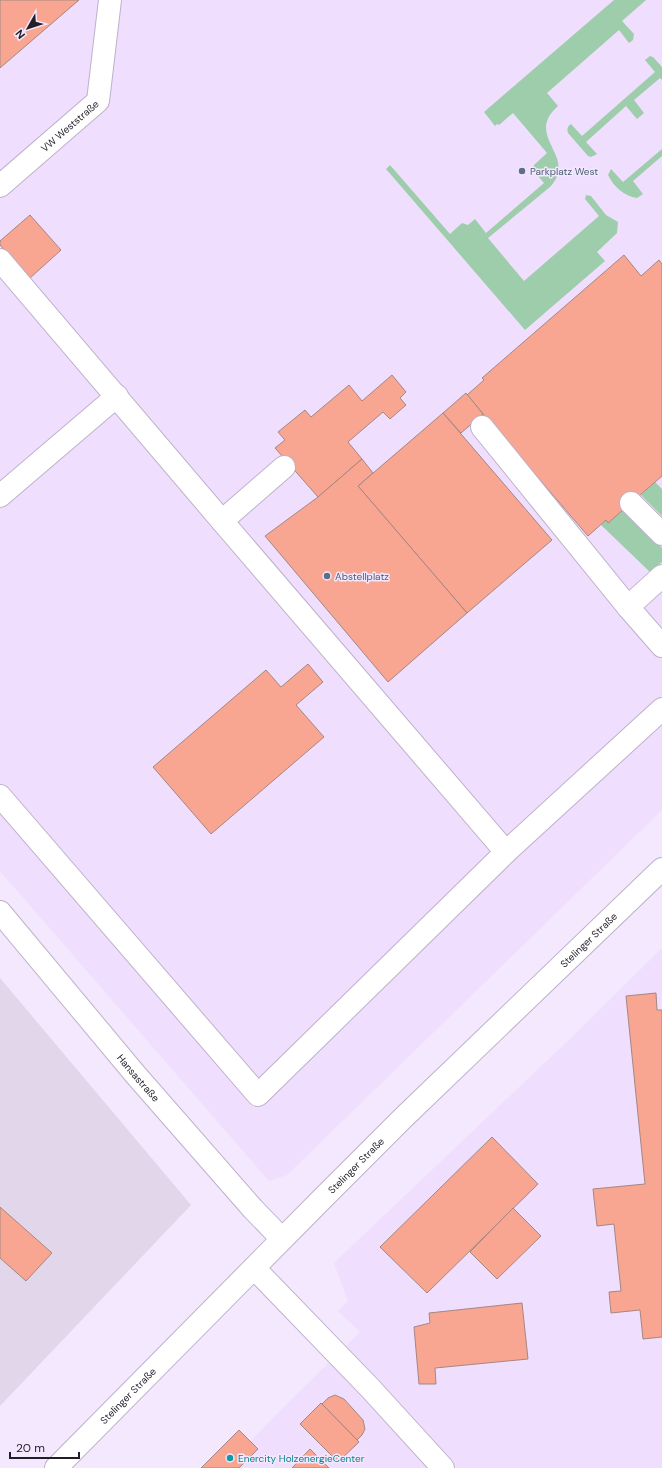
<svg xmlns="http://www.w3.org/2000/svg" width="662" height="1468" viewBox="0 0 662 1468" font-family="'DM Sans',sans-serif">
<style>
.commercial{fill:#e2d6ea}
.built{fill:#efdefe}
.green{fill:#9ecdab}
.building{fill:#f8a592;stroke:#a58781}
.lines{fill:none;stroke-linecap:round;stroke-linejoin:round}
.minor-casing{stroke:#beb1c9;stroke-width:24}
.major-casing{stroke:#beb1c9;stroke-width:24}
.minor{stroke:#fff;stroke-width:22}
.major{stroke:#fff;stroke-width:22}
.service-dot{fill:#5c6f8a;stroke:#f3e8fd;stroke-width:1.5}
.culture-dot{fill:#0f9aa8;stroke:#f3e8fd;stroke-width:1.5}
.labels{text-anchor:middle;stroke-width:3;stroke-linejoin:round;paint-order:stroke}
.street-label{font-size:10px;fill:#221d26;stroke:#f3e8fd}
.service-label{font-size:10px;fill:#4e5e75;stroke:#f3e8fd;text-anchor:start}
.culture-label{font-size:10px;fill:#0d838f;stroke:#f3e8fd;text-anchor:start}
</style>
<rect width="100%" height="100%" fill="#f3e8fd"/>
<polygon class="commercial" points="0,978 191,1205 0,1406"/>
<g class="built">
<polygon points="0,0 662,0 662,810 287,1175 269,1181 0,871"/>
<polygon points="662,948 662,1468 224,1468 284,1407 360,1332 338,1311 348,1301 334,1263 575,1034"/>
</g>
<g class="green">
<path d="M614 0H646L622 21 634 34 633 40 629 43 619 30 547 93 558 106C523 137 579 156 550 187L488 238 524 281 599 216 585 199 586 195 591 196 606 215 618 222 617 233 597 252 605 261 525 330 386 169 390 165 450 234 462 223 468 225 475 219 486 233 544 183 533 170 534 165 547 153 513 113 499 125 497 124 495 126 484 112Z"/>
<path d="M650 56 653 57 662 67V80L660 78 634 100 644 113 637 119 626 106 586 142 597 154 591 157 588 156 568 133C567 129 567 127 571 124L582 136 655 72 645 60Z"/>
<path d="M662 149V156L633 181 643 194 637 198C624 196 614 187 608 175L611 169 623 182Z"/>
<polygon points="655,482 662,489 662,516 641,495"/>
<polygon points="624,509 662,548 662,562 650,572 601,525 606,520 608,523"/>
</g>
<g class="building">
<polygon points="0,0 79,0 0,68"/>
<polygon points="30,215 61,250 30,278 0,245 0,241"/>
<polygon points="624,255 641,276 659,260 662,264 662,476 608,523 606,520 588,536 467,395 484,380 482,378"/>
<polygon points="392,375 406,392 400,398 406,405 390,419 383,412 348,442 362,459 318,497 275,448 285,440 278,432 305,410 311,417 349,385 362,401"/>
<polygon points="466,393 483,414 461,433 443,413"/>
<polygon points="443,413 552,540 467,613 358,486"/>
<polygon points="362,459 373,473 358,486 467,613 388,682 265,536 318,497"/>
<polygon points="308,664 323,682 296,705 324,737 211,834 153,767 266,670 281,687"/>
<polygon points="656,993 657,1010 662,1010 662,1337 643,1339 640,1310 611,1313 609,1292 621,1291 614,1224 597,1226 593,1189 645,1184 626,996"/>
<polygon points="492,1137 538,1184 427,1293 380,1247"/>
<polygon points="0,1207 52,1253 26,1281 0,1258"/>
<polygon points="513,1208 541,1236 497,1279 470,1252"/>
<polygon points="522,1303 528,1359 435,1368 436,1384 419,1384 414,1327 430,1323 429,1313"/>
<polygon points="335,1395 344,1399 363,1420 365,1429 362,1435 357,1440 322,1404 328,1398"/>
<polygon points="321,1403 359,1442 338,1462 300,1424"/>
<polygon points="239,1430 258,1449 239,1468 201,1468"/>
<polygon points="310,1449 329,1468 292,1468"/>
</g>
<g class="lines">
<g class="minor-casing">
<g id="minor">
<path id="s1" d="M0 186 98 101 110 0"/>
<polyline points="0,260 222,521 506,852"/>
<polyline points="482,427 628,607 662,646"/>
<polyline points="0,496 117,396"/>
<polyline points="631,503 662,534"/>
<polyline points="222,521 284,467"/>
<polyline points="628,607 662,576"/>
<polyline points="0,796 258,1095 506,852 662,709"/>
<path id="s2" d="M0 912 135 1074 253 1209 282 1239"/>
<polyline points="254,1268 370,1388 443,1468"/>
</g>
</g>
<g class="major-casing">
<g id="major">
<path id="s3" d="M56 1468 321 1200 403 1118 662 869"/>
</g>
</g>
<use href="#minor" class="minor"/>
<use href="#major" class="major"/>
</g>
<g class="service-dot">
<circle cx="522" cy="171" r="4"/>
<circle cx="327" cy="576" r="4"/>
</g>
<circle class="culture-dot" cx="230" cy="1458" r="4"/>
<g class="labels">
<g class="street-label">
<text dy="4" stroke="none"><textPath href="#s1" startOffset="92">VW Weststraße</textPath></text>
<text dy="4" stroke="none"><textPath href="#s3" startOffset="750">Stelinger Straße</textPath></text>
<text dy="4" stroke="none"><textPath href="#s2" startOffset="216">Hansastraße</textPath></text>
<text dy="4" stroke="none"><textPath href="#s3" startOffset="426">Stelinger Straße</textPath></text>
<text dy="4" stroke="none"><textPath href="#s3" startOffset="102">Stelinger Straße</textPath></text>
</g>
<g class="service-label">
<text x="530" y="175">Parkplatz West</text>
<text x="335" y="580">Abstellplatz</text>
</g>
<g class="culture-label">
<text x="238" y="1462">Enercity HolzenergieCenter</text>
</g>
</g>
<g transform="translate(28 28) rotate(231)" stroke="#f3e8fd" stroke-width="3" paint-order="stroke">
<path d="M0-3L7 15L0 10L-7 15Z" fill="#221d26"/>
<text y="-6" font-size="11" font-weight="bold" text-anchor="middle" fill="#221d26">N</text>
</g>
<path d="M10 1452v6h69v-6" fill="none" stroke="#221d26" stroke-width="2"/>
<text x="16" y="1452" font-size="12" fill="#221d26" stroke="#f3e8fd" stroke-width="3" paint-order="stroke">20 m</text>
</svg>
